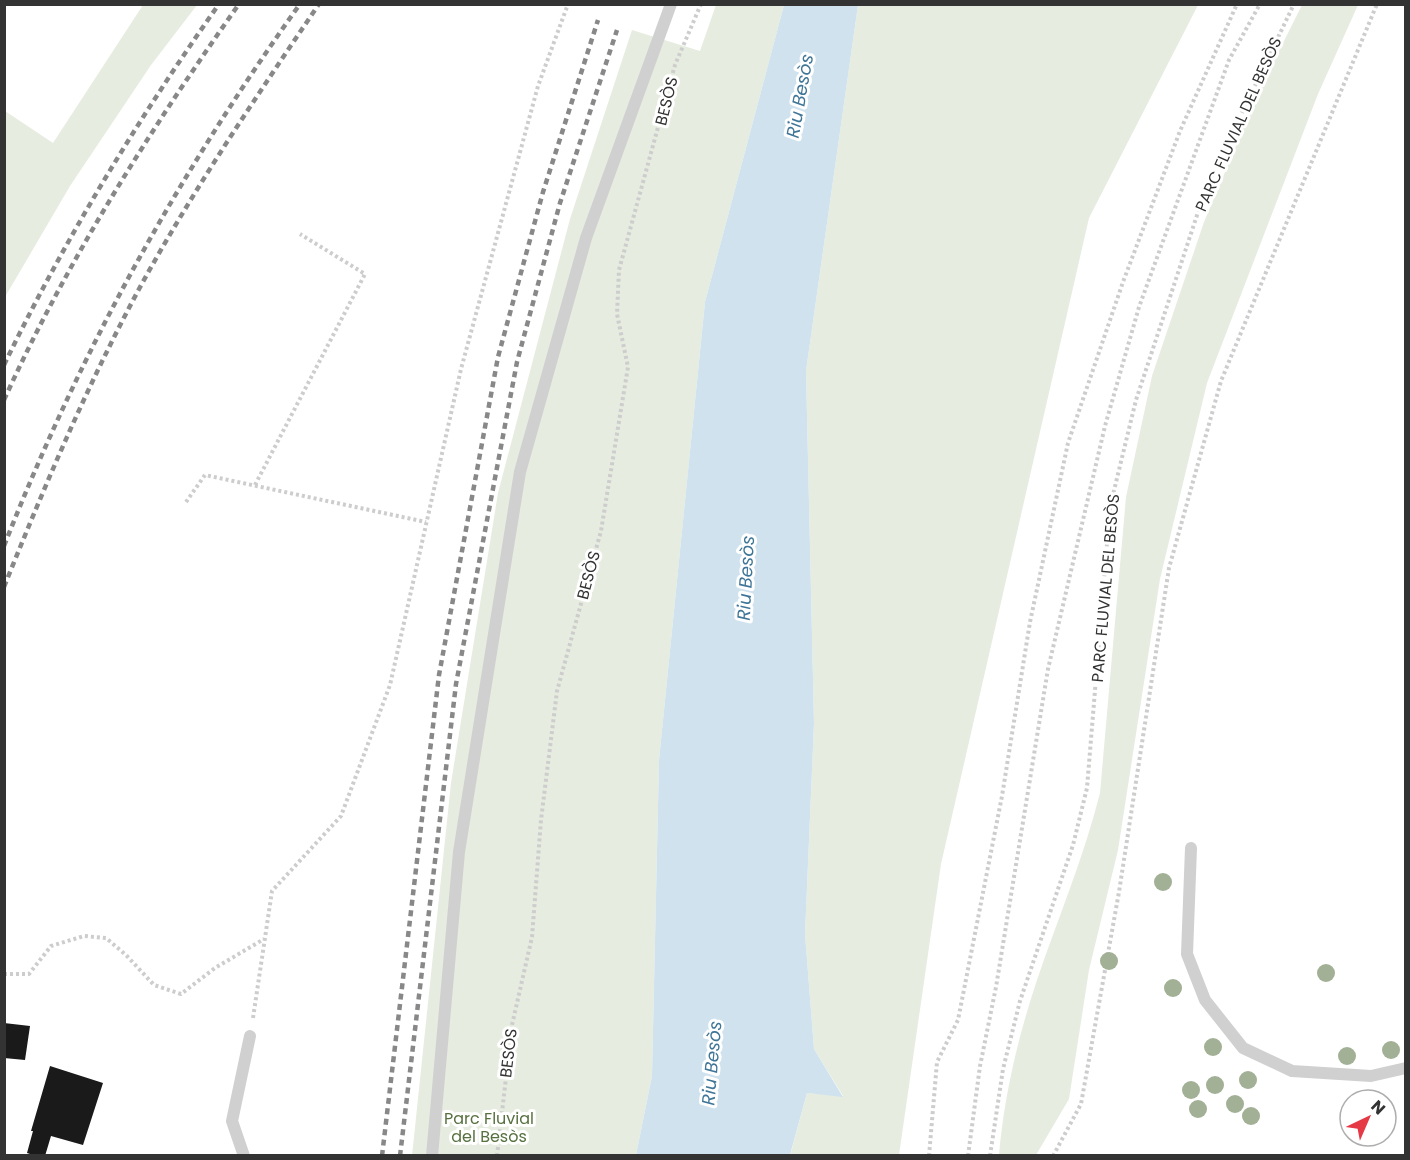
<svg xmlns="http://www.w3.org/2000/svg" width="1410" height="1160" viewBox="0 0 1410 1160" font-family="Poppins,sans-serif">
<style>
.green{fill:#e6ecdf}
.water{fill:#cfe2ee}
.building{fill:#1a1a1a}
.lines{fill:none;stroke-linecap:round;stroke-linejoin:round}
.path{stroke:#cdcdcd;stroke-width:4;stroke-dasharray:3 3;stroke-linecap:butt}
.service{stroke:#d0d0d0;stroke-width:12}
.rail{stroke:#888;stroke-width:4.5;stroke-dasharray:6 4.5;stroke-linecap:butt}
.tree{fill:#a2b095}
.labels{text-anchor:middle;stroke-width:6;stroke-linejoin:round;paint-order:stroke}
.street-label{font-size:16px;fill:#333;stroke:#fff}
.park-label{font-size:16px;fill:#56703f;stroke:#fff}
.water-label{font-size:18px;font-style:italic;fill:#3f7597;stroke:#fff}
</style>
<rect width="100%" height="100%" fill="#fff"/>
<g class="green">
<polygon points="143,5 197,5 151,65 70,186 5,297 5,111 53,143"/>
<polygon points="716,5 784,5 705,302 659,760 652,1076 636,1155 412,1156 451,783 498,493 570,219 632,30 700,51"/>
<polygon points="858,5 1198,5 1089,218 941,864 899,1155 790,1156 807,1093 843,1096 814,1049 805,934 814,723 806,371"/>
<path d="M1302 5H1358L1318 94 1207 383 1160 579 1118 850 1089 970 1069 1099 1036 1155H999C1004 1096 1018 1037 1037 980 1058 918 1084 857 1100 793L1126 497 1152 376 1204 222 1259 91Z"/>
</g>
<polygon class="water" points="784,5 858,5 806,371 814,723 805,934 814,1049 843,1097 807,1093 790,1155 636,1155 652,1076 659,760 705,302"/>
<g class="building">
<polygon points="4,1023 30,1026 25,1060 4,1058"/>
<polygon points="50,1066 103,1083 83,1145 51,1136 45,1156 36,1156 27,1153 33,1131 31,1131"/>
</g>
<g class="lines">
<g class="path">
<polyline points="255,485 365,274 300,234"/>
<polyline points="186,502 205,475 426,522"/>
<polyline points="4,974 29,974 51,946 84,936 106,938 126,955 154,985 181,994 215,968 264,939"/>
<polyline points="253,1018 272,891 341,816 390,685 461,369 538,86 568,4"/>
<polyline points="497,1156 512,1025 532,937 541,820 557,691 601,531 628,367 617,314 619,270 675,65 701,4"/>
<polyline points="929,1156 937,1062 958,1020 1002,796 1030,622 1068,443 1123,282 1180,131 1237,4"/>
<polyline points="968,1156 980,1066 996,987 1048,669 1105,426 1139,307 1229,60 1260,4"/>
<polyline points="990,1156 1003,1069 1020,1001 1073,845 1087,788 1110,507 1136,400 1206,188 1294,4"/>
<polyline points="1053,1156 1081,1104 1119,892 1169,568 1221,381 1377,4"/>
</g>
<g class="service">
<polyline points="1191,848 1187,954 1205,1000 1243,1048 1292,1071 1371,1076 1406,1068"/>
<polyline points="244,1156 232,1121 250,1036"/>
<polyline points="432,1156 459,852 520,472 586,238 671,4"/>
</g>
<g class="rail">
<path d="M4 365C65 239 138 119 219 4"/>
<path d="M4 400C68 259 150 130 239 4"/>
<path d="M4 546C81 350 178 175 300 4"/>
<path d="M4 587C45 485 87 386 139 289 193 190 256 97 319 4"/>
<polyline points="382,1156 439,675 498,357 543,192 598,20"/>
<polyline points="400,1156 456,684 517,362 560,203 617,30"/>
</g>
</g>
<g class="tree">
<circle cx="1163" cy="882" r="9"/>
<circle cx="1109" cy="961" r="9"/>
<circle cx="1326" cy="973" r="9"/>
<circle cx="1173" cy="988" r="9"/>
<circle cx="1213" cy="1047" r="9"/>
<circle cx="1391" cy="1050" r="9"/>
<circle cx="1347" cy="1056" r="9"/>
<circle cx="1248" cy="1080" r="9"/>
<circle cx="1215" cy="1085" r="9"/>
<circle cx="1191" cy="1090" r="9"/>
<circle cx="1235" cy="1104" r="9"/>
<circle cx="1198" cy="1109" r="9"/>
<circle cx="1251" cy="1116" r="9"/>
</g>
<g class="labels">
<g class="street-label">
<text transform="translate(666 101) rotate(-76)" y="6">BESÒS</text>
<text transform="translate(1238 124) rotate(-66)" y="6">PARC FLUVIAL DEL BESÒS</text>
<text transform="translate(588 575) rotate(-75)" y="6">BESÒS</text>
<text transform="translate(1105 588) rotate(-85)" y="6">PARC FLUVIAL DEL BESÒS</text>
<text transform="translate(508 1053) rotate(-83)" y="6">BESÒS</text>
</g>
<g class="park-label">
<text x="489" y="1124">Parc Fluvial<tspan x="489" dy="18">del Besòs</tspan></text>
</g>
<g class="water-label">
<text transform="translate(800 96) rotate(-80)" y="6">Riu Besòs</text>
<text transform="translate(746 578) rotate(-87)" y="6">Riu Besòs</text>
<text transform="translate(712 1063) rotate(-85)" y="6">Riu Besòs</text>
</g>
</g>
<rect width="1410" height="1160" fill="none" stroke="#333333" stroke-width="12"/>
<g transform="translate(1368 1118) rotate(44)"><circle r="28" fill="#ffffff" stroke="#adadad" stroke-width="1.5"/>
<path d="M0-4.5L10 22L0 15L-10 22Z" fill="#e63946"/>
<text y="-9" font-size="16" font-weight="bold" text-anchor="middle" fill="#333333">N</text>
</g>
</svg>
